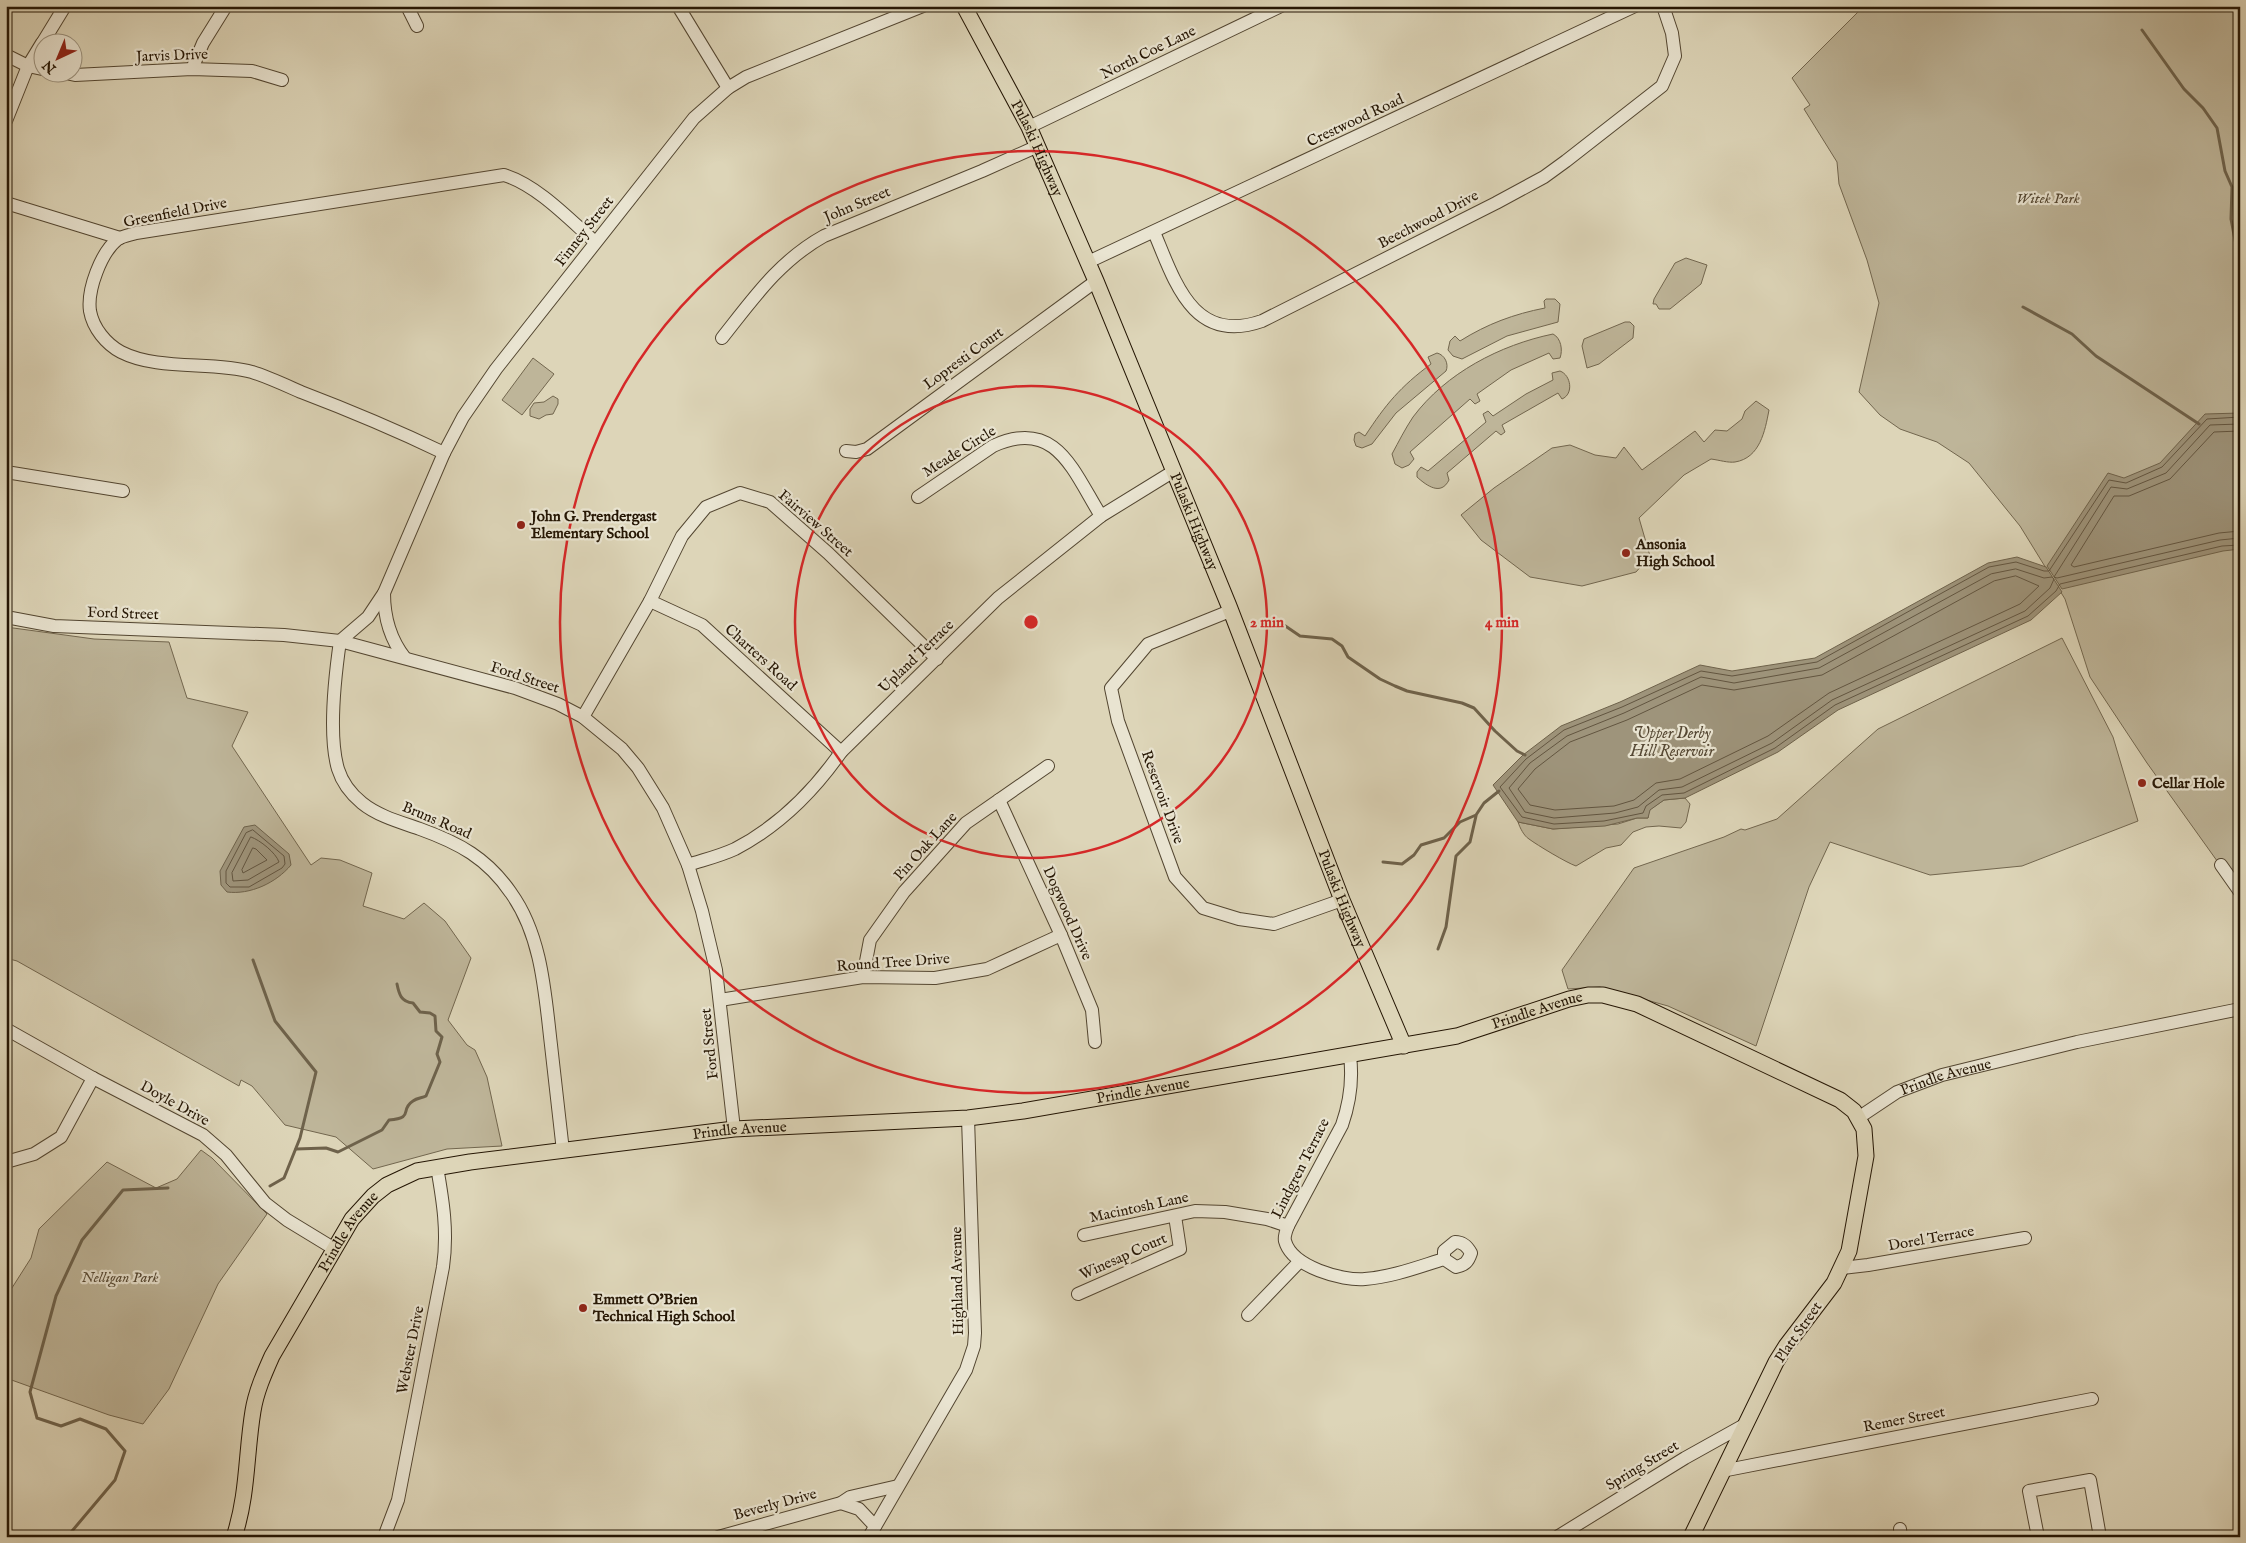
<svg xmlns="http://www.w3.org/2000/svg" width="2246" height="1543" viewBox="0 0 2246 1543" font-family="'IM FELL English',serif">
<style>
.green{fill:#beb599;stroke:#72664e}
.water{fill:#9e947b;stroke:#6e624b}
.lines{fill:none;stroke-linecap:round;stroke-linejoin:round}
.shore{stroke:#625540;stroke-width:1}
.stream{stroke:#6e624b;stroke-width:3}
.minor-casing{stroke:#534631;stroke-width:14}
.major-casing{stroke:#251604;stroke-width:17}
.minor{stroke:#e9e4d1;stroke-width:12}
.major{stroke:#ddd5b8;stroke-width:15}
.ring{fill:none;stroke:#d62828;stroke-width:2.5}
.poi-dot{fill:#8f2418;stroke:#e9e4d1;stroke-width:2}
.labels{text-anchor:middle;stroke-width:4.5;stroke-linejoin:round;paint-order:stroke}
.street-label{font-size:15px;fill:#251604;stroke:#e9e4d1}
.park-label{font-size:15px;font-style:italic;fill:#534631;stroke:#e9e4d1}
.poi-label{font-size:15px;font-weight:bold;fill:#251604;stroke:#e9e4d1;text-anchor:start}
.water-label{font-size:16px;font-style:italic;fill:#554834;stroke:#e9e4d1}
.centre{fill:#d62828;stroke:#e9e4d1;stroke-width:2.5}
.ring-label{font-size:15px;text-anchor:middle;font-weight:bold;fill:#d62828;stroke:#e9e4d1;stroke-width:4.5;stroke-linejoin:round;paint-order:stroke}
</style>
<rect width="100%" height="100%" fill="#ddd5b8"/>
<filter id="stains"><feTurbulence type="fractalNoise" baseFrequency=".004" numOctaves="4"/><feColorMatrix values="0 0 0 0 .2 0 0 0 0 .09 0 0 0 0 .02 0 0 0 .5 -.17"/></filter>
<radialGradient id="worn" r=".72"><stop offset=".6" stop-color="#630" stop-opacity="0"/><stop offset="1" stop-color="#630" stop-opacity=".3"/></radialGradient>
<g class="green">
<polygon points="1864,6 2240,6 2240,893 2147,763 2090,677 2065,599 2020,526 1969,463 1937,442 1900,429 1880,415 1859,392 1879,303 1867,260 1839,184 1837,162 1804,109 1810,105 1792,78"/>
<polygon points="1686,258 1707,265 1701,284 1670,309 1659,309 1656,304 1653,304 1654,299 1675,263"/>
<path d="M1546 299H1555L1560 304 1558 322 1507 336 1462 359 1453 356 1448 350 1450 341 1455 336 1460 341C1487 324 1514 314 1545 308L1544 301Z"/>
<polygon points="1625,322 1630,322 1634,326 1633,338 1599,364 1587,368 1582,346 1584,339"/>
<path d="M1553 334C1561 338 1563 350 1560 358L1553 359 1549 353 1511 370 1477 394 1480 401 1475 404 1470 399 1410 452 1414 459 1409 465 1402 468 1395 464 1392 454C1399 441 1405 429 1413 417 1446 373 1500 345 1553 334Z"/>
<path d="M1437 353C1445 355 1449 364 1446 371L1396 413 1372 444 1362 448 1356 446 1354 440 1355 434 1359 432 1365 436C1386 404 1400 387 1431 364L1428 357Z"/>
<polygon points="533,358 554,374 522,415 502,400"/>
<path d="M1560 371C1571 375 1574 394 1562 399L1558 393 1502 425 1505 432 1501 435 1496 431 1447 473 1449 480C1441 496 1427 486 1417 477V472L1421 467 1428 471 1486 422 1483 414 1488 411 1493 416 1526 394 1553 380 1552 373Z"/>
<polygon points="553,396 558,399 558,404 553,414 546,415 539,419 530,416 530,409 534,403 544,402"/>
<path d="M1756 401 1769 410C1765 431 1760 458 1735 462 1728 463 1719 460 1711 459L1684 475 1639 518 1650 556 1636 572 1582 586 1530 577 1481 540 1461 515 1494 488 1552 448 1570 445 1595 455 1616 458 1624 447 1642 470 1695 431 1704 442 1715 430 1727 431 1742 419 1745 411Z"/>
<polygon points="6,627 94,639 169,642 187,698 248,712 232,746 311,865 321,858 340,860 372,873 363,906 404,919 424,903 445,921 471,958 448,1020 467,1045 475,1050 487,1077 502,1146 447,1149 373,1169 336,1137 285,1125 252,1086 241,1080 239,1086 17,961 6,958"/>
<polygon points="2062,638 2113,737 2138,821 2022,866 1930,875 1830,842 1809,887 1756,1046 1668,1006 1600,987 1568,989 1562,970 1634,868 1724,837 1741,829 1745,830 1777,819 1878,729"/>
<path d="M1685 798 1690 804 1686 822 1681 828 1659 826 1646 827 1633 832 1621 845 1606 848 1576 866C1567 863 1537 845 1529 839 1524 836 1520 828 1518 822L1553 829 1618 824 1637 818H1648L1649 810 1664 800Z"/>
<polygon points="201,1150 212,1158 267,1214 218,1284 169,1389 143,1424 109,1415 6,1378 6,1301 10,1291 31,1258 39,1229 107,1162 156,1188 177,1179"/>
</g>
<g class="water">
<polygon points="2240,413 2240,549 2223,551 2062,589 2047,566 2108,473 2124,478 2160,463 2205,414"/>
<polygon points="2017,557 2046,567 2062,592 2031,620 1838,710 1778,752 1685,798 1664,800 1650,810 1648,818 1637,818 1605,826 1553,829 1518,822 1493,785 1523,755 1561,726 1620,702 1700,665 1732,671 1815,658 1988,563"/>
<path d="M255 825 289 854 291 865C276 883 250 895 227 892L221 885 220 871 244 827Z"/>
</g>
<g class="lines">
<g class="shore">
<polyline points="2240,417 2207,419 2162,467 2126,483 2109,480 2049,571 2044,571 2016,562 1989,567 1817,662 1732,676 1701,671 1622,707 1564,730 1526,759 1500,787 1522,817 1554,824 1604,821 1643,813 1646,806 1662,795 1684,793 1775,748 1835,705 2028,616 2056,591 2060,584 2222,546 2240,545"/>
<polyline points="2240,424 2210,425 2166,473 2127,489 2111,487 2054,577 2057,578 2220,540 2240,538"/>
<polyline points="2240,431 2214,432 2170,479 2129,496 2114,496 2071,565 2074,567 2219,533 2240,531"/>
<polygon points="2016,569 2044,578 2052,577 2054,579 2050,588 2025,611 1832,700 1772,743 1682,787 1659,790 1638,807 1615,813 1554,818 1525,812 1509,788 1530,763 1567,736 1624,713 1701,677 1734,683 1819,668 1991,574"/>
<polygon points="2016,576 2039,586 2020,604 1829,693 1768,736 1680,779 1656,783 1634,800 1614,806 1555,810 1530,805 1518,789 1535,769 1570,742 1627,720 1702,685 1734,690 1822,675 1994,581"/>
<polygon points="253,830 284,856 285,864 282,868 249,887 230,887 226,883 226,871 246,833"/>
<path d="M251 837C260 840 276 853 279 862L248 880 233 881 232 873Z"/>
<polygon points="253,848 256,849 267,860 243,873 242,870"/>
</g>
<g class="stream">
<polyline points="2142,30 2184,89 2203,108 2217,128 2225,171 2232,187 2231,219 2240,266"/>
<polyline points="2023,307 2072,334 2096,356 2199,424"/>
<polyline points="1281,623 1300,636 1332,639 1342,646 1348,657 1380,679 1395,686 1407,691 1462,703 1474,708 1495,731 1517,751 1525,755"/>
<polyline points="1383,862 1402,864 1414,855 1421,845 1444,838 1460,822 1476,815 1484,803 1499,791"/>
<polyline points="1438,949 1446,927 1456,856 1470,842 1476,816"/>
<polyline points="253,960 275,1021 316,1072 300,1138 284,1178 270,1186"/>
<path d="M296 1149 326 1148 338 1152 382 1130 389 1120C415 1118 399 1110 413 1101 417 1098 422 1098 426 1096L440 1062 437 1054 442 1037 436 1031 435 1016 430 1013 420 1012 413 1003C401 1002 399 994 397 984"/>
<polyline points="67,1537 115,1480 125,1451 106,1429 80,1419 61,1426 37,1418 30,1392 56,1296 82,1240 123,1190 168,1188"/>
</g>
<g class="minor-casing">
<g id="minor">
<polyline points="407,6 417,26"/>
<polyline points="678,6 728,88"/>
<polyline points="43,42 65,6"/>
<polyline points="6,55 28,66 42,69"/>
<polyline points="192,69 203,43 226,6"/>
<polyline points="61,72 75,75 192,69 252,71 282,80"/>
<polyline points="6,121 28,66 42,43"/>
<polyline points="1029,127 1281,6"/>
<polyline points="6,203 120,238"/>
<path d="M1154 232C1175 282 1193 345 1262 321L1496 203 1544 177 1566 161 1662 86 1675 56 1672 33 1663 6"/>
<polyline points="1088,262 1635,6"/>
<path d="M722 338C753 299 779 261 824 236L982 171 1038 146"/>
<polyline points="846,451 856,452 867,449 1096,281"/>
<path d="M444 453C396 430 351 411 301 392 285 385 268 377 252 372 212 361 158 371 121 352 106 344 93 328 90 311 87 290 101 252 118 239 123 236 130 235 136 233L504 175C537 185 569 219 595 242"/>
<polyline points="6,472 123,491"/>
<path d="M918 497 993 446C1056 417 1073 471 1101 516"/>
<path d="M384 593C384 618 390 639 405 658"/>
<polyline points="650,601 702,625 841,752"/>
<polyline points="1230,611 1148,644 1111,688 1118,721 1175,877 1203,908 1239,919 1274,924 1342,900"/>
<polyline points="6,617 54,626 284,635 340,641 515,688 558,704 583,717 622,749 638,768 663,808 688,865 702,911 716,970 734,1129"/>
<polyline points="583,717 650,601 682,536 706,507 740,493 770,502 828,553 937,659"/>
<polyline points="999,800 1061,935 1092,1010 1095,1042"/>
<path d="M688 865C703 860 720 856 735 849 779 826 813 792 841 752L998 598 1101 516 1174 471"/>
<polyline points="2221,865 2240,892"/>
<polyline points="863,977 870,940 904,892 966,823 1048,766"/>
<polyline points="720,1000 863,977 935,978 987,969 1061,935"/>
<polyline points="6,1029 93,1078 203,1135 226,1155 265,1203 287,1220 333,1248"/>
<path d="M1350 1056C1353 1080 1350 1102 1342 1125L1288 1226C1286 1231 1284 1237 1285 1241 1292 1267 1342 1281 1365 1279 1392 1277 1418 1267 1444 1259L1456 1267C1465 1265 1468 1262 1471 1253 1467 1246 1463 1242 1455 1242L1444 1251V1259"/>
<path id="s1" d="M1858 1118 1897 1092 1942 1075 2077 1042 2240 1009"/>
<path d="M563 1151C559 1116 555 1080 551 1045 545 994 542 936 511 893 487 858 459 843 420 829 400 822 378 816 362 803 351 794 342 782 338 769 328 735 335 676 340 641L368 617 384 593 444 453 463 417 496 369 694 118 728 88 746 77 923 6"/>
<polyline points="6,1162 34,1154 61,1137 93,1078"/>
<polyline points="1084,1235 1195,1211 1225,1212 1267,1219 1288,1226"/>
<polyline points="1842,1268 1868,1265 2025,1238"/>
<polyline points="1078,1294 1180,1249 1175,1216"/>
<polyline points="1248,1315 1300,1261"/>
<polyline points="1722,1471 2092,1399"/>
<polyline points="841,1503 859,1509 875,1526"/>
<polyline points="1900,1529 1901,1537"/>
<path d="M384 1537 398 1500 443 1267C448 1232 443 1201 437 1167"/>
<polyline points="718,1537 841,1503 850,1497 898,1486"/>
<polyline points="869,1537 966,1370 974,1346 975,1333 968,1118"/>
<polyline points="1557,1537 1685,1458 1746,1424"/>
<polyline points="2038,1537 2029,1491 2090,1480 2100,1537"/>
</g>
</g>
<g class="major-casing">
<g id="major">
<path id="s2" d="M964 6 1029 127 1096 281 1229 606 1342 900 1404 1046"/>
<path id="s3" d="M234 1537C248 1495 246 1453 253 1411 256 1392 264 1374 272 1356L352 1219 373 1196 387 1185 417 1171 470 1162 734 1129 968 1118 1023 1111 1457 1036 1569 999 1588 995H1603L1637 1004 1840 1100 1854 1111 1864 1129 1866 1156 1849 1251 1834 1283 1786 1346 1776 1362 1691 1537"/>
</g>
</g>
<use href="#minor" class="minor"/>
<use href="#major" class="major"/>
</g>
<g class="ring">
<circle cx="1031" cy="622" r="236"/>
<circle cx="1031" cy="622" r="471"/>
</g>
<g class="poi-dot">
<circle cx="521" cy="525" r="5"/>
<circle cx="1626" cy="553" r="5"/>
<circle cx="2142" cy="783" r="5"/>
<circle cx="583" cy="1308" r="5"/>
</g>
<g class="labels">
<g class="street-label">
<text transform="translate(1148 52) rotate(-26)" y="5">North Coe Lane</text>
<text transform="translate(172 55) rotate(-2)" y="5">Jarvis Drive</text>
<text transform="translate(1355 120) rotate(-25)" y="5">Crestwood Road</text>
<text dy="5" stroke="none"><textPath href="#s2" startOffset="160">Pulaski Highway</textPath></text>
<text transform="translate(857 204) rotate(-23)" y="5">John Street</text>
<text transform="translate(175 212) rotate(-11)" y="5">Greenfield Drive</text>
<text transform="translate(1428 219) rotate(-27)" y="5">Beechwood Drive</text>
<text transform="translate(584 231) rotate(-52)" y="5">Finney Street</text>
<text transform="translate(963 358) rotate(-36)" y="5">Lopresti Court</text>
<text transform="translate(959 451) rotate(-32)" y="5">Meade Circle</text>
<text dy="5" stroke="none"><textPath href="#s2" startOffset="565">Pulaski Highway</textPath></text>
<text transform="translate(816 523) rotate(41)" y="5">Fairview Street</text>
<text transform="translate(123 613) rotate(2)" y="5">Ford Street</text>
<text transform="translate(916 656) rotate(-44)" y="5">Upland Terrace</text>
<text transform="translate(761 657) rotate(42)" y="5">Charters Road</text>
<text transform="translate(525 677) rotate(18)" y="5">Ford Street</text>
<text transform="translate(1163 797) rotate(70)" y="5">Reservoir Drive</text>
<text transform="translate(437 820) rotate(23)" y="5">Bruns Road</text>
<text transform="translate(925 846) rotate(-48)" y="5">Pin Oak Lane</text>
<text dy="5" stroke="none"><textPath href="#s2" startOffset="970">Pulaski Highway</textPath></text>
<text transform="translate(1068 913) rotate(66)" y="5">Dogwood Drive</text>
<text transform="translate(893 962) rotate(-4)" y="5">Round Tree Drive</text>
<text dy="5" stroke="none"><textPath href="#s3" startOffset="1561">Prindle Avenue</textPath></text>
<text transform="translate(709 1044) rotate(-96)" y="5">Ford Street</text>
<text dy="5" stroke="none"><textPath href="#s1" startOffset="98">Prindle Avenue</textPath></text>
<text dy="5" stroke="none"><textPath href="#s3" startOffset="1158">Prindle Avenue</textPath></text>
<text transform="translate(175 1103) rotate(29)" y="5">Doyle Drive</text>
<text dy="5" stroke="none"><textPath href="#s3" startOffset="752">Prindle Avenue</textPath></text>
<text transform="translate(1300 1168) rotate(-63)" y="5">Lindgren Terrace</text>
<text transform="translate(1139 1207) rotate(-12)" y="5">Macintosh Lane</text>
<text dy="5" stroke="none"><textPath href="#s3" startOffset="332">Prindle Avenue</textPath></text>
<text transform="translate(1931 1238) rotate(-10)" y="5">Dorel Terrace</text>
<text transform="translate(1123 1256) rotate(-24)" y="5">Winesap Court</text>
<text transform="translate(957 1281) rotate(-91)" y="5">Highland Avenue</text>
<text transform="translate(1798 1332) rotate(-55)" y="5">Platt Street</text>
<text transform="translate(410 1350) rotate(-79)" y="5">Webster Drive</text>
<text transform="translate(1904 1419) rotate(-11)" y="5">Remer Street</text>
<text transform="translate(1642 1465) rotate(-31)" y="5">Spring Street</text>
<text transform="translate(775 1504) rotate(-15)" y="5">Beverly Drive</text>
</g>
<g class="park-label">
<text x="2048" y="203">Witek Park</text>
<text x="120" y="1282">Nelligan Park</text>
</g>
<g class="poi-label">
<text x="531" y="521">John G. Prendergast<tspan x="531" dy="17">Elementary School</tspan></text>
<text x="1636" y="549">Ansonia<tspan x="1636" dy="17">High School</tspan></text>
<text x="2152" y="788">Cellar Hole</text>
<text x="593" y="1304">Emmett O'Brien<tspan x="593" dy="17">Technical High School</tspan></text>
</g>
<g class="water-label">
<text x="1672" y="738">Upper Derby<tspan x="1672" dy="18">Hill Reservoir</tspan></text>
</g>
</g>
<circle cx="1031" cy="622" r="8" class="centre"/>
<g class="ring-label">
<text x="1267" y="627">2 min</text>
<text x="1502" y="627">4 min</text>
</g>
<rect width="2246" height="1543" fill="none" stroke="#ddd5b8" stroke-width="25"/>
<rect x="8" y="8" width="2231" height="1528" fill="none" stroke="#251604" stroke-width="2.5"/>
<rect x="12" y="12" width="2221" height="1518" fill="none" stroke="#251604"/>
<g transform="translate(58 58) rotate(224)"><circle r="24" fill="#e9e4d1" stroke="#9b927f"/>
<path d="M0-4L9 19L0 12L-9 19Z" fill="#8f2418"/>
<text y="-8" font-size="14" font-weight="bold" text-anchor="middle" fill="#251604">N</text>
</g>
<rect width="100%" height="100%" filter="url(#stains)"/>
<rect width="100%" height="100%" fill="url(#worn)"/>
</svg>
